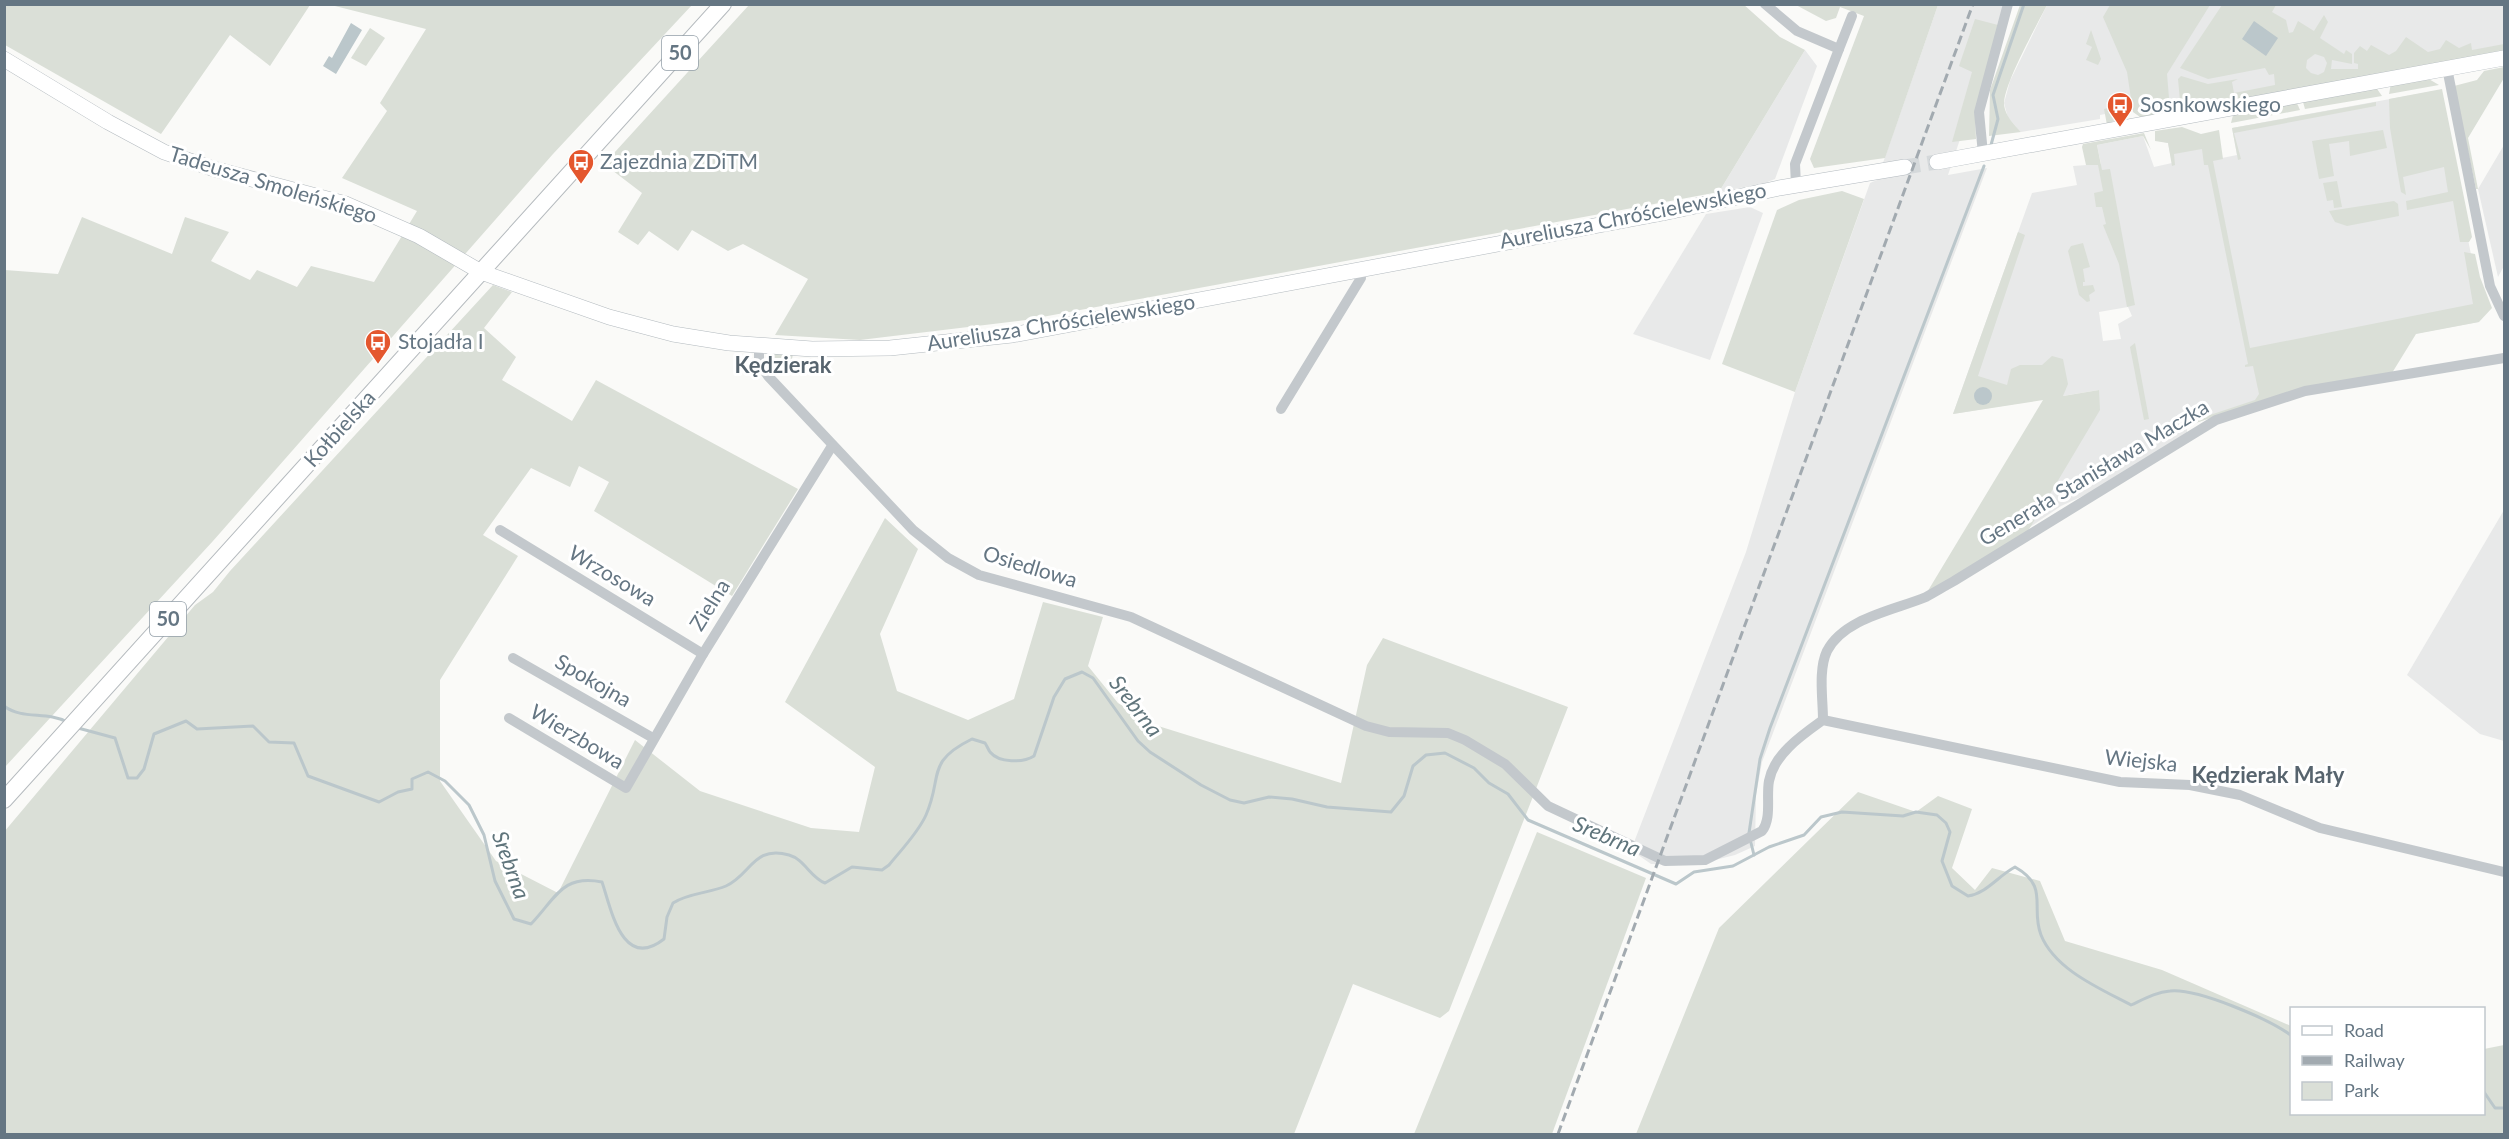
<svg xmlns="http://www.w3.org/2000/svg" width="2509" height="1139" viewBox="0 0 2509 1139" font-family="Lato,sans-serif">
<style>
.built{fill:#e8e9e9;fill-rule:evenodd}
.green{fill:#dadfd7;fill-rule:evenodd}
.water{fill:#bbc7cb}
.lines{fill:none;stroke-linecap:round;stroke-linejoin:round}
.stream{stroke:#bbc7cb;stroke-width:3}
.secondary-tunnel{stroke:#d5d9db;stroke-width:15;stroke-dasharray:15 8;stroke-linecap:butt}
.secondary-casing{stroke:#b3babf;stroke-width:16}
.primary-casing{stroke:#b5babe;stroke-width:18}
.street{stroke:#c3c8cc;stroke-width:10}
.secondary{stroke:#fff;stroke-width:15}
.primary{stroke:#fff;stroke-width:16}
.rail{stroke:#a2aab0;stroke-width:3;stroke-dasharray:9 4.5;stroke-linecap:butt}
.labels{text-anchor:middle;stroke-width:6;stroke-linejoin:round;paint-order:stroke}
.shield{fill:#fff;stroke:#939fa8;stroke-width:1.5}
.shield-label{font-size:20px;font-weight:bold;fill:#657683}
.poi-label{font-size:21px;fill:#657683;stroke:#fff;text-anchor:start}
.street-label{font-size:21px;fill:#657683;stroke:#fff}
.neighbourhood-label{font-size:22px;font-weight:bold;fill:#57646e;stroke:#fff}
.water-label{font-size:22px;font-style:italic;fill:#60757c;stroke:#fff}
</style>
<rect width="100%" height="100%" fill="#fafaf8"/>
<g class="built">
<polygon points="1938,5 2005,5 1948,175 1987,168 1762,762 1756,795 1755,846 1735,855 1695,865 1651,864 1631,850 1746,552 1795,392 1870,183 1877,180"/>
<polygon points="2047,5 2504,5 2504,45 2187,103 2183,101 2131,109 2100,115 2100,119 2021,132 2008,118 2004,103 2010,81"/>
<polygon points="1805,50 1817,66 1775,179 1765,183 1719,192"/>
<path d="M2434 91 2439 96 2477 284 2479 322 2256 363 2263 400 2187 426V433L2111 483 2061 506 2030 527 2099 390 1953 414 2032 193 2077 185 2073 166 2101 164 2097 145 2143 136 2154 167 2172 163 2168 143 2159 141 2202 136 2207 161 2237 155 2232 128ZM2128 307 2132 316 2118 324 2121 339 2103 341 2099 312Z"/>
<polygon points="2504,145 2504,266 2498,277 2478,189"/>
<polygon points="1750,207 1763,213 1710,360 1633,334 1706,214"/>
<polygon points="2504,510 2504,741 2480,734 2407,675"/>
</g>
<g class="green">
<polygon points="5,4 310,4 310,5 270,66 230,35 161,134 5,45"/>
<polygon points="1743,4 1780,37 1805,50 1719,192 1026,320 860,340 775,335 808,279 743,244 728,251 692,230 678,251 649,231 638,245 618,232 642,193 604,164 749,5"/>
<polygon points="331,5 692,5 553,154 213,541 5,767 5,270 58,274 82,217 172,254 185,217 229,232 211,261 250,280 257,270 297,287 311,266 374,282 417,211 342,178 387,111 380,103 426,29"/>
<polygon points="1796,5 1938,5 1885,158 1814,168 1810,159 1864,16 1840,7 1836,18 1826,21"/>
<path d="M2020 5H2047C2037 25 2003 85 2004 105 2006 117 2013 123 2021 132L1989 136 1990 90Z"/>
<polygon points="2110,5 2210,5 2167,74 2170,110 2168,115 2140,117 2133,112 2127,72 2103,17"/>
<path d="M2222 5H2276L2272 12 2286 20 2289 33 2293 32 2298 21 2314 31 2324 15 2328 22 2320 38 2344 54 2346 50 2352 54V64L2332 60 2331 69H2358V64L2354 63V53L2360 46 2367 51 2371 45 2389 55 2396 51 2406 37 2428 52 2440 49 2446 40 2459 48 2471 43 2472 50 2504 44V53L2181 112 2178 79 2181 76 2208 84 2238 79 2232 82 2234 93 2275 85 2274 74 2269 75 2265 68 2208 79 2180 68ZM2315 54 2324 57 2327 63 2324 72 2318 75 2311 73 2306 68 2307 60Z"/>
<polygon points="1975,19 1998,25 1975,111 1976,139 1952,142 1972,72 1959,66"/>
<polygon points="370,28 385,38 366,66 351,58"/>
<polygon points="2091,30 2101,59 2098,65 2086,60 2092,47 2086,44"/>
<polygon points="2504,67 2504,78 2468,138 2478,189 2476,189 2454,86 2477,80 2484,71"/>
<polygon points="2427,78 2439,85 2389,94 2391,83"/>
<polygon points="2375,86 2382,96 2305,109 2303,102"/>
<polygon points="2442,89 2472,237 2469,242 2460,242 2453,201 2407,210 2406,201 2448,192 2444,167 2403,177 2406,195 2401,192 2390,128 2389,99"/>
<polygon points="2296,101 2300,110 2231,123 2233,115"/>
<polygon points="2376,102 2376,106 2234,133 2241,159 2238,160 2232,128"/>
<polygon points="2120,105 2121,116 2107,125 2104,109"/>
<polygon points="2182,127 2201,134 2219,130 2223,159 2213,161 2250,348 2473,304 2464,252 2475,254 2480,277 2492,308 2479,322 2416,334 2392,373 2263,400 2187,426 2186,423 2255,400 2259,394 2253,366 2245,367 2245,365 2248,364 2208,165 2204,165 2202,149 2174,154 2175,165 2172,166 2168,143 2155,141 2155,131"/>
<polygon points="2383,130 2387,148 2350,156 2349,141 2329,144 2334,176 2319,179 2312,141"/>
<polygon points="2144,133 2151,150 2143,136 2097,145 2102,170 2110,169 2135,305 2127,307 2119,264 2103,225 2106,224 2102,207 2096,207 2094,193 2103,191 2098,165 2086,165 2082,147 2083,144"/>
<polygon points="2337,181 2342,207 2334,208 2333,200 2327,201 2323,183"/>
<polygon points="1842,191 1864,199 1795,392 1722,364 1777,210 1799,200"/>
<polygon points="2394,201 2398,204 2399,216 2347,226 2335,222 2329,211"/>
<polygon points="2018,232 2025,235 1978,376 2007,385 2011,369 2020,365 2042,365 2052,356 2063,359 2068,384 2063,396 2099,390 2100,410 2028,531 1926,594 2043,400 1953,414"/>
<polygon points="2083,243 2090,267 2083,269 2085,282 2083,282 2083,286 2093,285 2095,291 2089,295 2090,301 2087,302 2079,295 2068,251 2071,246"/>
<polygon points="493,285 512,292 484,328 516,357 502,380 572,421 596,380 798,489 732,596 594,511 609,482 579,466 570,487 531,468 483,535 518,556 440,680 440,781 496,861 558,893 635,740 700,791 811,828 859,832 875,767 785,702 885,518 918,549 880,634 897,691 968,720 1014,699 1043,602 1103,617 1088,666 1118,703 1155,725 1341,783 1367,665 1383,638 1568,707 1449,1011 1440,1018 1353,984 1294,1134 5,1134 4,832 195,605 213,592 230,571"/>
<polygon points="2135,343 2149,419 2144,420 2130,347"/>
<polygon points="790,352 793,354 792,359 776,371 771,371 767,363 770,355"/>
<polygon points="1858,792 1916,812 1938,796 1972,809 1952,868 1975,890 1992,868 2040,881 2065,941 2162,970 2291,1026 2292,1114 2484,1114 2484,1049 2504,1045 2504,1134 1636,1134 1719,928"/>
<polygon points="1537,832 1646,878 1552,1134 1414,1134"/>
</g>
<g class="water">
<polygon points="2254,21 2278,38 2266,56 2242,39"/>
<polygon points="351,23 362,30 336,74 323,66 329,56 332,58"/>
<circle cx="1983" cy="396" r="9"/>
</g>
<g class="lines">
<g class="stream">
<polyline points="1991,145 1998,119 1993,95 2024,4"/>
<path d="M4 706C22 720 47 711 67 722"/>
<path d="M78 728 115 738 128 778H137L144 769 154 734 186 721 197 729 253 726 269 742 294 743 308 776 379 802 398 792 412 789V779L428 772 445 781 469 805 484 835 495 881 514 919 531 924C556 898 562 874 602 882 611 908 622 972 664 939L667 917 673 903C688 893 710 893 726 886 751 875 753 845 789 855 804 859 811 878 825 883L852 867 882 870 889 865C901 850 918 833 926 815 943 777 925 762 972 739L985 743C987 746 988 749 990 752 999 763 1023 763 1034 756L1054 697 1065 679 1082 672 1093 678 1138 741 1150 752 1201 785 1230 800 1244 803 1269 797 1292 799 1327 807 1391 812 1404 796 1413 766 1426 755 1445 753 1474 768 1489 783 1508 794 1528 820 1676 884 1694 872 1733 866 1769 847 1804 835 1821 817 1842 812 1903 816 1916 812 1937 815 1946 823 1950 832 1942 861 1952 886 1968 896C1987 893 1998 876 2015 867 2050 887 2030 907 2041 935 2055 970 2101 989 2131 1005 2144 999 2156 992 2170 991 2197 988 2269 1019 2292 1036"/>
<polyline points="1749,833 1760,759 1770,728 1984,166"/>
<polyline points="1751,843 1754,855"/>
<polyline points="2484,1092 2495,1108 2504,1108"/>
</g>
<polyline class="secondary-tunnel" points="1905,167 1937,162"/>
<g class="secondary-casing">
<g id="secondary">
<polyline points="4,59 108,122 164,152 214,169 346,204 419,236 481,272 609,317 673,334 729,343 812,349 890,348 1012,335 1663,213 1779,188 1905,167"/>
<polyline points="1937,162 2504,58"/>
</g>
</g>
<g class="primary-casing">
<polyline id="primary" points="4,800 723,4"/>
</g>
<g class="street">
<polyline points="1765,4 1797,31 1839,49 1795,164 1796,185"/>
<polyline points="1839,49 1852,16"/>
<polyline points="2447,68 2490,286 2504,316"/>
<polyline points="1983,154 1979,112 2008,4"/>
<path d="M759 346V363L768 376 913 530 948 558 979 575 1131 617 1366 726 1389 732 1448 733 1465 740 1505 764 1548 806 1665 861 1705 860 1762 831C1772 818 1766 797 1769 781 1774 754 1802 735 1823 720L2120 782 2190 785 2240 795 2320 828 2504 872"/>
<polyline points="1281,409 1361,278 1360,269"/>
<polyline points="500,530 703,654"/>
<polyline points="513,658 653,738"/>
<polyline points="509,718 626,788 703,654 832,446"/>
<path d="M1823 720C1823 699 1818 670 1827 651 1844 618 1895 610 1926 597 1935 592 1945 586 1954 581L2216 420 2305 391 2504 358"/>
</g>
<use href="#secondary" class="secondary"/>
<use href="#primary" class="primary"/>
<polyline class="rail" points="1558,1134 1973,4"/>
</g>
<defs>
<g id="bus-pin" transform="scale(1.35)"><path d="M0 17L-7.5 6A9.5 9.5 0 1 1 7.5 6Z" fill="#e4572e" stroke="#fff"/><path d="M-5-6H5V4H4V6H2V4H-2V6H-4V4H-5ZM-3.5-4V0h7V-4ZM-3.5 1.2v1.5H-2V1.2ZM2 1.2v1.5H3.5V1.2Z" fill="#fff"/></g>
</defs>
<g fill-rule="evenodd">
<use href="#bus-pin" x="2120" y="105"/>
<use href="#bus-pin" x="581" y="162"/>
<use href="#bus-pin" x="378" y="342"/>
</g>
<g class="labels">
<g class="shield">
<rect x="662" y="36" width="36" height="34" rx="4.5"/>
<rect x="150" y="602" width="36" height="34" rx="4.5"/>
</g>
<g class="shield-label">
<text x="680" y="60">50</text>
<text x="168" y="626">50</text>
</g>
<g class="poi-label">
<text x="2140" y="112">Sosnkowskiego</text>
<text x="600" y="169">Zajezdnia ZDiTM</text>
<text x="398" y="349">Stojadła I</text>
</g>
<g class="street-label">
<text transform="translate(273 185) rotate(17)" y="7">Tadeusza Smoleńskiego</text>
<text transform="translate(1633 216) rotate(-11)" y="7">Aureliusza Chróścielewskiego</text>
<text transform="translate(1061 323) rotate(-9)" y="7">Aureliusza Chróścielewskiego</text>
<text transform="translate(340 429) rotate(-48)" y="7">Kołbielska</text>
<text transform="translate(2094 473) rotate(-31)" y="7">Generała Stanisława Maczka</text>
<text transform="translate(1030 567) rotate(17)" y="7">Osiedlowa</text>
<text transform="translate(612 576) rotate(31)" y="7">Wrzosowa</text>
<text transform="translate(710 605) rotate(-58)" y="7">Zielna</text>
<text transform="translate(593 681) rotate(30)" y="7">Spokojna</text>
<text transform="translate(577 737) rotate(31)" y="7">Wierzbowa</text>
<text transform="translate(2141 761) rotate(6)" y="7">Wiejska</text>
</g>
<g class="neighbourhood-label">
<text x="783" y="373">Kędzierak</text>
<text x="2268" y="783">Kędzierak Mały</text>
</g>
<g class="water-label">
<text transform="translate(1136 706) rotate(52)" y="8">Srebrna</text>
<text transform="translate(1607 836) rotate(23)" y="8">Srebrna</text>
<text transform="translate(511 865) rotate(70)" y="8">Srebrna</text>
</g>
</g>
<rect width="2509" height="1139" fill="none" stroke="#657683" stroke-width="12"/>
<rect x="2290" y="1007" width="195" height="108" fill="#ffffff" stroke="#c1c8cd" stroke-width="1.5"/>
<rect x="2302" y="1026" width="30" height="9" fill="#ffffff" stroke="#c1c8cd" stroke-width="1.5"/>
<text x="2344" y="1037" font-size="18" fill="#657683">Road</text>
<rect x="2302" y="1056" width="30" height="9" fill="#a2aab0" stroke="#c1c8cd" stroke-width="1.5"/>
<text x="2344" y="1067" font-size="18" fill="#657683">Railway</text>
<rect x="2302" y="1082" width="30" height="18" fill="#dadfd7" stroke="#c1c8cd" stroke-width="1.5"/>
<text x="2344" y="1097" font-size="18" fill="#657683">Park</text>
</svg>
